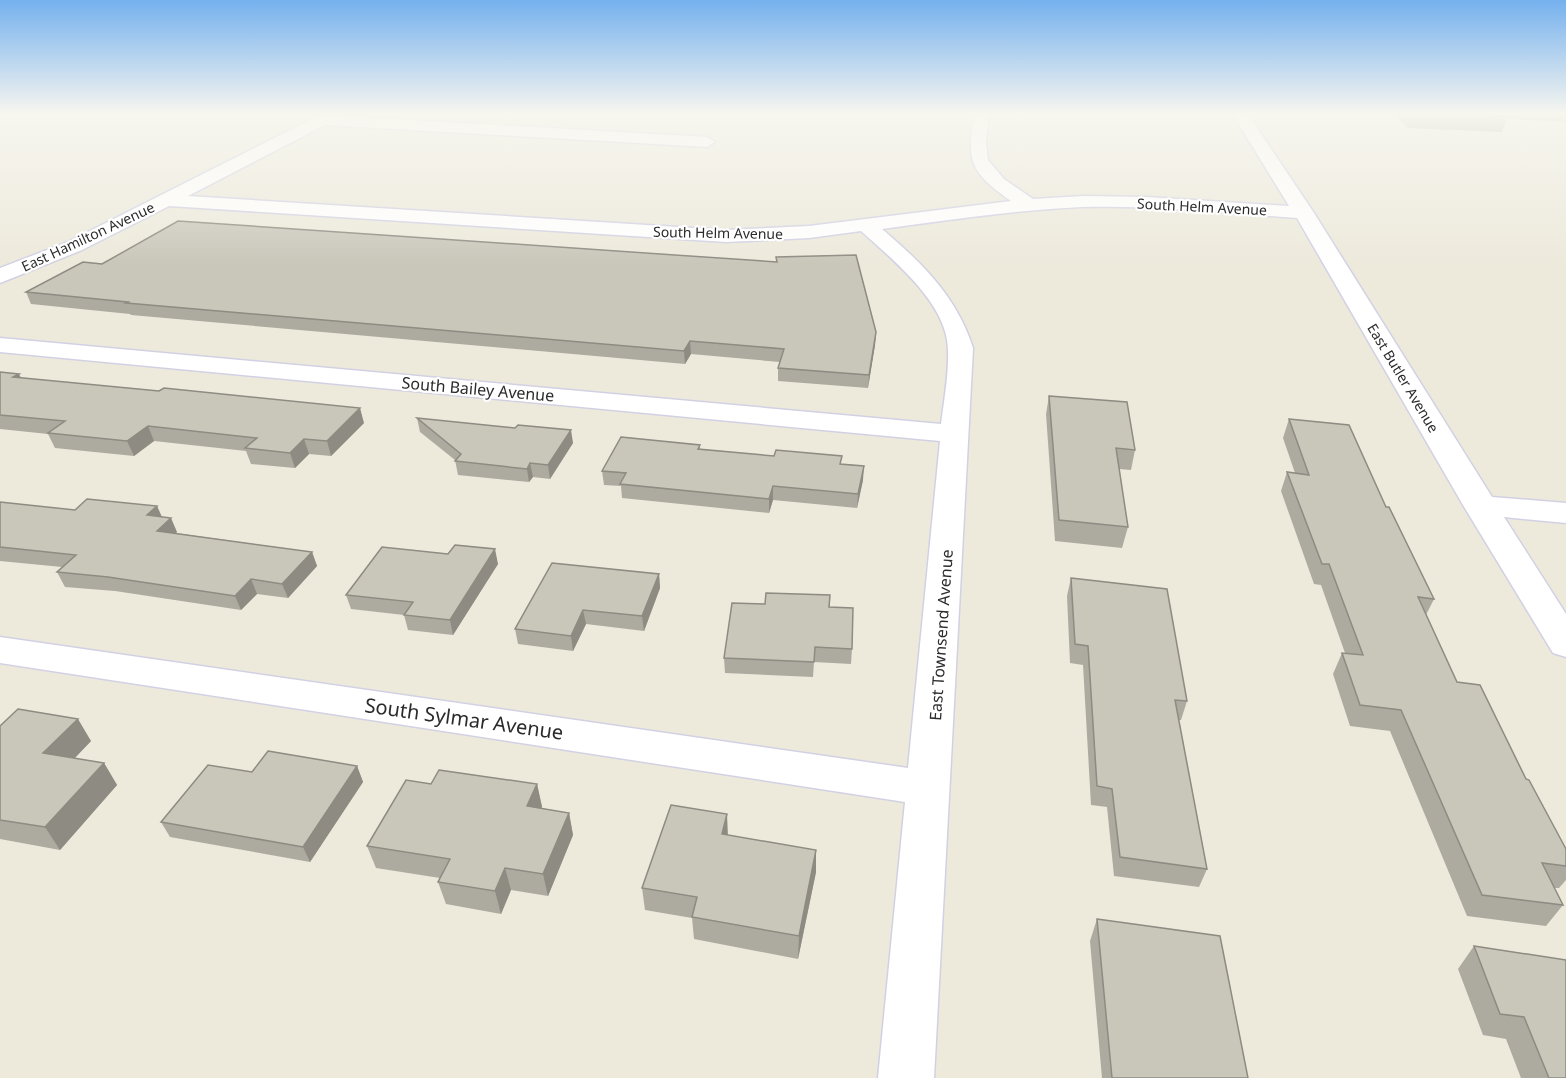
<svg xmlns="http://www.w3.org/2000/svg" width="1566" height="1078" viewBox="0 0 1566 1078" font-family="'Noto Sans',sans-serif">
<style>
.lines{fill:none;stroke-linecap:round;stroke-linejoin:round}
.minor-casing{stroke:#d2d1e4;stroke-width:3}
.minor{fill:#fff;fill-rule:evenodd}
.wall{fill:#adaba0}
.shaded-wall{fill:#8d8b82}
.building{fill:#c9c7ba;stroke:#8d8b82;stroke-width:1.5}
.labels{text-anchor:middle;stroke-width:4.5;stroke-linejoin:round;paint-order:stroke}
.far-street-label{font-size:14px;fill:#2b2b2b;stroke:#fff}
.street-label{font-size:16px;fill:#2b2b2b;stroke:#fff}
.near-street-label{font-size:20px;fill:#2b2b2b;stroke:#fff}
</style>
<rect width="100%" height="100%" fill="#edeadc"/>
<g class="lines">
<g class="minor-casing">
<path id="minor" d="M324 113H343L341 116 707 137 715 142 707 147 325 125 188 196 726 230 809 226 1011 201C971 173 965 161 975 113H989L986 142 988 160 1004 179 1033 199 1084 196 1147 197 1289 206 1232 113H1247L1314 213 1492 497 1566 503V523L1504 517 1566 614V657L1553 653 1463 505 1297 218C1225 213 1154 205 1082 207 1015 210 949 220 882 229 922 263 957 297 973 348L934 1078H878L905 802 0 663V637L908 768 940 441 0 352V338L941 424C944 400 949 374 948 349 947 303 893 260 861 231L809 238 726 242 169 206 82 250 0 283V268L68 242Z"/>
</g>
<use href="#minor" class="minor"/>
</g>
<g class="wall">
<polygon points="1392,113 1566,113 1566,122 1507,119 1502,132 1408,128"/>
<polygon points="26,292 876,332 875,345 868,388 778,381 778,368 780,362 691,354 685,364 131,315 130,314 31,304"/>
<polygon points="0,372 21,378 364,423 331,456 309,454 295,468 251,464 246,451 154,441 134,456 55,448 48,434 0,429"/>
<polygon points="1049,396 1135,450 1131,470 1119,469 1128,527 1122,548 1055,541 1046,414"/>
<polygon points="417,418 573,443 550,479 533,477 529,482 458,475 455,460 420,432"/>
<polygon points="1289,419 1386,507 1434,599 1426,615 1457,682 1526,779 1566,849 1566,880 1559,888 1554,888 1563,905 1546,926 1467,916 1390,731 1350,726 1333,674 1342,653 1345,653 1321,585 1314,584 1281,491 1287,472 1295,473 1283,438"/>
<polygon points="700,445 700,449 841,464 863,480 857,508 773,500 769,513 622,498 621,486 604,485 602,471"/>
<polygon points="0,502 75,510 157,506 162,517 177,532 176,533 312,552 317,566 288,598 257,594 241,610 115,591 65,587 57,572 62,567 0,561"/>
<polygon points="498,564 453,635 408,630 404,615 351,609 346,595"/>
<polygon points="659,574 660,588 644,631 586,624 573,651 518,644 515,629"/>
<polygon points="1071,578 1187,701 1181,720 1179,720 1207,869 1199,887 1114,876 1107,807 1091,805 1083,665 1070,663 1067,596"/>
<polygon points="830,595 830,607 852,649 851,664 814,662 813,677 725,673 724,658 765,604"/>
<polygon points="0,726 91,741 74,758 104,763 117,785 60,850 0,839"/>
<polygon points="357,766 363,782 310,862 170,837 161,822 252,772"/>
<polygon points="431,784 537,784 542,807 541,808 569,813 573,835 548,896 511,890 501,914 446,904 438,882 440,878 376,868 367,846"/>
<polygon points="728,835 816,850 816,872 798,959 694,939 692,918 645,910 642,888"/>
<polygon points="1097,919 1248,1078 1102,1078 1090,941"/>
<polygon points="1474,946 1566,960 1566,1078 1521,1078 1506,1039 1483,1035 1458,969"/>
</g>
<g class="shaded-wall">
<polygon points="876,332 875,345 868,388 869,375"/>
<polygon points="690,341 691,354 685,364 684,351"/>
<polygon points="19,374 26,388 13,377"/>
<polygon points="360,408 364,423 331,456 327,441"/>
<polygon points="148,426 154,441 134,456 127,441"/>
<polygon points="571,430 573,443 550,479 548,465"/>
<polygon points="304,439 309,454 295,468 290,453"/>
<polygon points="530,463 533,477 529,482 527,469"/>
<polygon points="864,466 863,480 857,508 858,494"/>
<polygon points="773,486 773,500 769,513 769,499"/>
<polygon points="157,506 163,520 147,515"/>
<polygon points="171,518 177,532 163,545 157,531"/>
<polygon points="495,549 498,564 453,635 450,620"/>
<polygon points="312,552 317,566 288,598 282,584"/>
<polygon points="659,574 660,588 644,631 642,616"/>
<polygon points="251,579 257,594 241,610 235,596"/>
<polygon points="583,610 586,624 573,651 571,636"/>
<polygon points="78,719 91,741 58,776 43,753"/>
<polygon points="104,763 117,785 60,850 45,827"/>
<polygon points="357,766 363,782 310,862 303,847"/>
<polygon points="537,784 542,807 532,828 527,806"/>
<polygon points="569,813 573,835 548,896 543,874"/>
<polygon points="727,814 728,837 722,834"/>
<polygon points="816,850 816,872 798,959 799,936"/>
<polygon points="505,868 511,890 501,914 495,891"/>
</g>
<g class="building">
<polygon points="1440,113 1504,113 1509,116"/>
<polygon points="178,221 777,262 776,257 856,255 876,332 869,375 778,368 784,349 690,341 684,351 126,303 128,302 26,292 83,262 102,264"/>
<polygon points="0,372 19,374 13,377 159,391 164,388 360,408 327,441 304,439 290,453 245,448 257,438 148,426 127,441 48,433 65,421 0,415"/>
<polygon points="1049,396 1127,402 1135,450 1116,448 1128,527 1059,520"/>
<polygon points="417,418 515,428 518,425 571,430 548,465 530,463 527,469 455,461 461,454"/>
<polygon points="1289,419 1349,425 1386,507 1389,507 1434,599 1418,597 1457,682 1480,685 1526,779 1529,780 1566,849 1566,866 1542,863 1563,905 1482,895 1401,710 1360,705 1342,653 1363,655 1329,564 1322,564 1287,472 1309,475"/>
<polygon points="621,437 700,445 698,449 774,456 776,450 842,456 840,464 864,466 858,494 773,486 769,499 620,484 626,473 602,471"/>
<polygon points="87,499 157,506 147,515 171,518 157,531 312,552 282,584 251,579 235,596 108,577 57,572 76,555 0,547 0,502 75,510"/>
<polygon points="455,545 495,549 450,620 404,615 413,602 346,595 382,547 448,554"/>
<polygon points="552,563 659,574 642,616 583,610 571,636 515,629"/>
<polygon points="1071,578 1167,589 1187,701 1175,700 1207,869 1120,857 1112,789 1097,786 1088,646 1075,644"/>
<polygon points="766,593 830,595 829,607 853,608 852,649 815,647 814,662 724,658 732,603 765,604"/>
<polygon points="18,709 78,719 43,753 104,763 45,827 0,820 0,726"/>
<polygon points="268,751 357,766 303,847 161,822 208,765 252,772"/>
<polygon points="439,770 537,784 527,806 569,813 543,874 505,868 495,891 438,882 450,859 367,846 406,780 431,784"/>
<polygon points="671,805 727,814 722,834 816,850 799,936 692,917 697,897 642,888"/>
<polygon points="1097,919 1220,936 1248,1078 1112,1078"/>
<polygon points="1474,946 1566,960 1566,1078 1549,1078 1524,1017 1500,1014"/>
</g>
<linearGradient id="sky" x2="0" y2="1"><stop stop-color="#75b1ee"/><stop offset="0.43" stop-color="#f7f6ef"/><stop offset="1" stop-color="#f7f6ef" stop-opacity="0"/></linearGradient>
<rect width="1566" height="264" fill="url(#sky)"/>
<g class="labels">
<g class="far-street-label">
<text transform="translate(1202 207) rotate(3)" y="5">South Helm Avenue</text>
<text transform="translate(718 233) rotate(1)" y="5">South Helm Avenue</text>
<text transform="translate(88 237) rotate(-25)" y="5">East Hamilton Avenue</text>
<text transform="translate(1403 378) rotate(59)" y="5">East Butler Avenue</text>
</g>
<g class="street-label">
<text transform="translate(478 389) rotate(5)" y="6">South Bailey Avenue</text>
<text transform="translate(941 635) rotate(-86)" y="6">East Townsend Avenue</text>
</g>
<g class="near-street-label">
<text transform="translate(464 719) rotate(8)" y="7">South Sylmar Avenue</text>
</g>
</g>
</svg>
